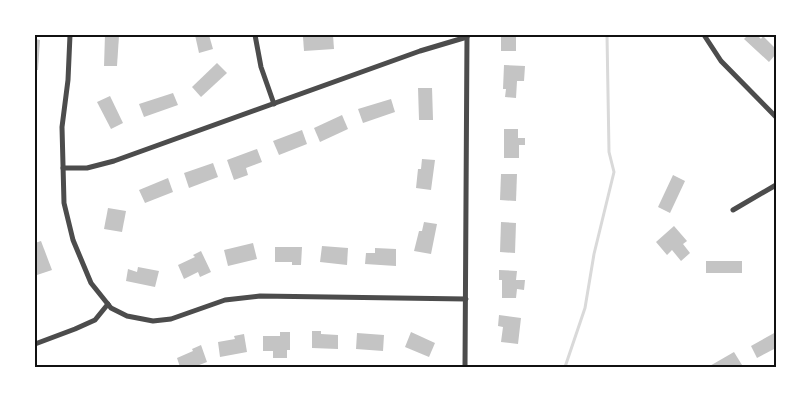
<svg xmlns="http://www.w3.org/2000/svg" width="811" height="402" viewBox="0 0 811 402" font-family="'Exo 2',sans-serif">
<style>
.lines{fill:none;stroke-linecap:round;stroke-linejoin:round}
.stream{stroke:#d9d9d9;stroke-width:3}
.building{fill:#c4c4c4}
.minor{stroke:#4c4c4c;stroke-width:5}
.neatline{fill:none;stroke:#111;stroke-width:2}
</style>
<rect width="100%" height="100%" fill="#fff"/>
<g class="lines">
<polyline class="stream" points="565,367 585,308 594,254 614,172 609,152 607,35"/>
</g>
<g class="building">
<polygon points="105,35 119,36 117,66 104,66"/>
<polygon points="195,35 209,35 213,49 199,53"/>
<polygon points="333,35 334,49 304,51 303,37"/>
<rect x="501" y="35" width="15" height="16"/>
<polygon points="748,35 757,35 761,39 763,36 776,49 776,54 769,62 744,39"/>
<polygon points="35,39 40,40 38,70 35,70"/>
<polygon points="217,63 227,73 201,97 192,87"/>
<polygon points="504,65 525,66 524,81 517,81 516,98 505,97 506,89 503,89"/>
<polygon points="418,88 432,88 433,120 419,120"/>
<polygon points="173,93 178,105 144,117 139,104"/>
<polygon points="110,96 123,123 111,129 97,102"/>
<polygon points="391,99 395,112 363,123 358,109"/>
<polygon points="342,115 348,129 320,142 314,128"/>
<polygon points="504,129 518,129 518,138 525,138 525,145 519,145 519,158 504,158"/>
<polygon points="302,130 307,144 279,155 273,141"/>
<polygon points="257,149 262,162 246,168 248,175 234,180 227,160"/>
<polygon points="422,159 435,160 431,190 416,188 418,169 421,169"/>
<polygon points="213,163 218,177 189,188 184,173"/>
<polygon points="501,174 517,174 516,201 500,200"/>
<polygon points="673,175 685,181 670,213 658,207"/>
<polygon points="168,178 173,192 145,203 139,190"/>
<polygon points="108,208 126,211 122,232 104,229"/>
<polygon points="424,222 437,224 431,254 414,251 419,231 422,231"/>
<polygon points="501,222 516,223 515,253 500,252"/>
<polygon points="674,226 687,241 683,244 690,253 681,261 672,250 667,255 656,242"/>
<polygon points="41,241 52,270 37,275 35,269 35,243"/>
<polygon points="253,243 257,259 228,266 224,250"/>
<polygon points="322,246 348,248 347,265 320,262"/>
<polygon points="275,247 302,247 301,265 292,265 292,262 275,262"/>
<polygon points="375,248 396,249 396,266 365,264 366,253 375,253"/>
<polygon points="201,251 211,272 200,277 198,272 184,279 178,265 195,257 193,255"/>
<rect x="706" y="261" width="36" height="12"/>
<polygon points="138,267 159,271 155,287 126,281 128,269 137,272"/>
<polygon points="499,270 517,271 516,280 525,280 524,290 517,289 516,298 502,298 502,280 499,280"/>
<polygon points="499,315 521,318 518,344 501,342 503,327 498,326"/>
<polygon points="312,331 321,331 321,334 338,335 338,349 312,348"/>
<polygon points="280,332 290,332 290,350 287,350 287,358 273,358 273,351 263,351 263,336 280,336"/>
<polygon points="411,332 435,343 429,357 405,347"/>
<polygon points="776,332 776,348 757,358 751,346"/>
<polygon points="357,333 384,335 383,351 356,349"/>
<polygon points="244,334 247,352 220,357 218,342 235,339 234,336"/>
<polygon points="201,345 207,362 194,367 180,367 177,358 193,351 192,349"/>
<polygon points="734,352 742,365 738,367 708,367"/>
</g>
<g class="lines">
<g class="minor">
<polyline points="70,35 68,80 62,127 64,203 73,240 91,283 111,308 127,316 153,321 171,319 225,300 260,296 466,299"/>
<polyline points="255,35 261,67 274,104"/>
<polyline points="704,35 721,61 776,117"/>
<polyline points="63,168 87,168 114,161 420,51 467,37"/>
<polyline points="733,210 776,185"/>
<polyline points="35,344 75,329 95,320 108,304"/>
<polyline points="465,367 467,35"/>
</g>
</g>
<rect width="811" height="402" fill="none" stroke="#ffffff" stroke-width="72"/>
<rect x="36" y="36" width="739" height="330" class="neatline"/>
</svg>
